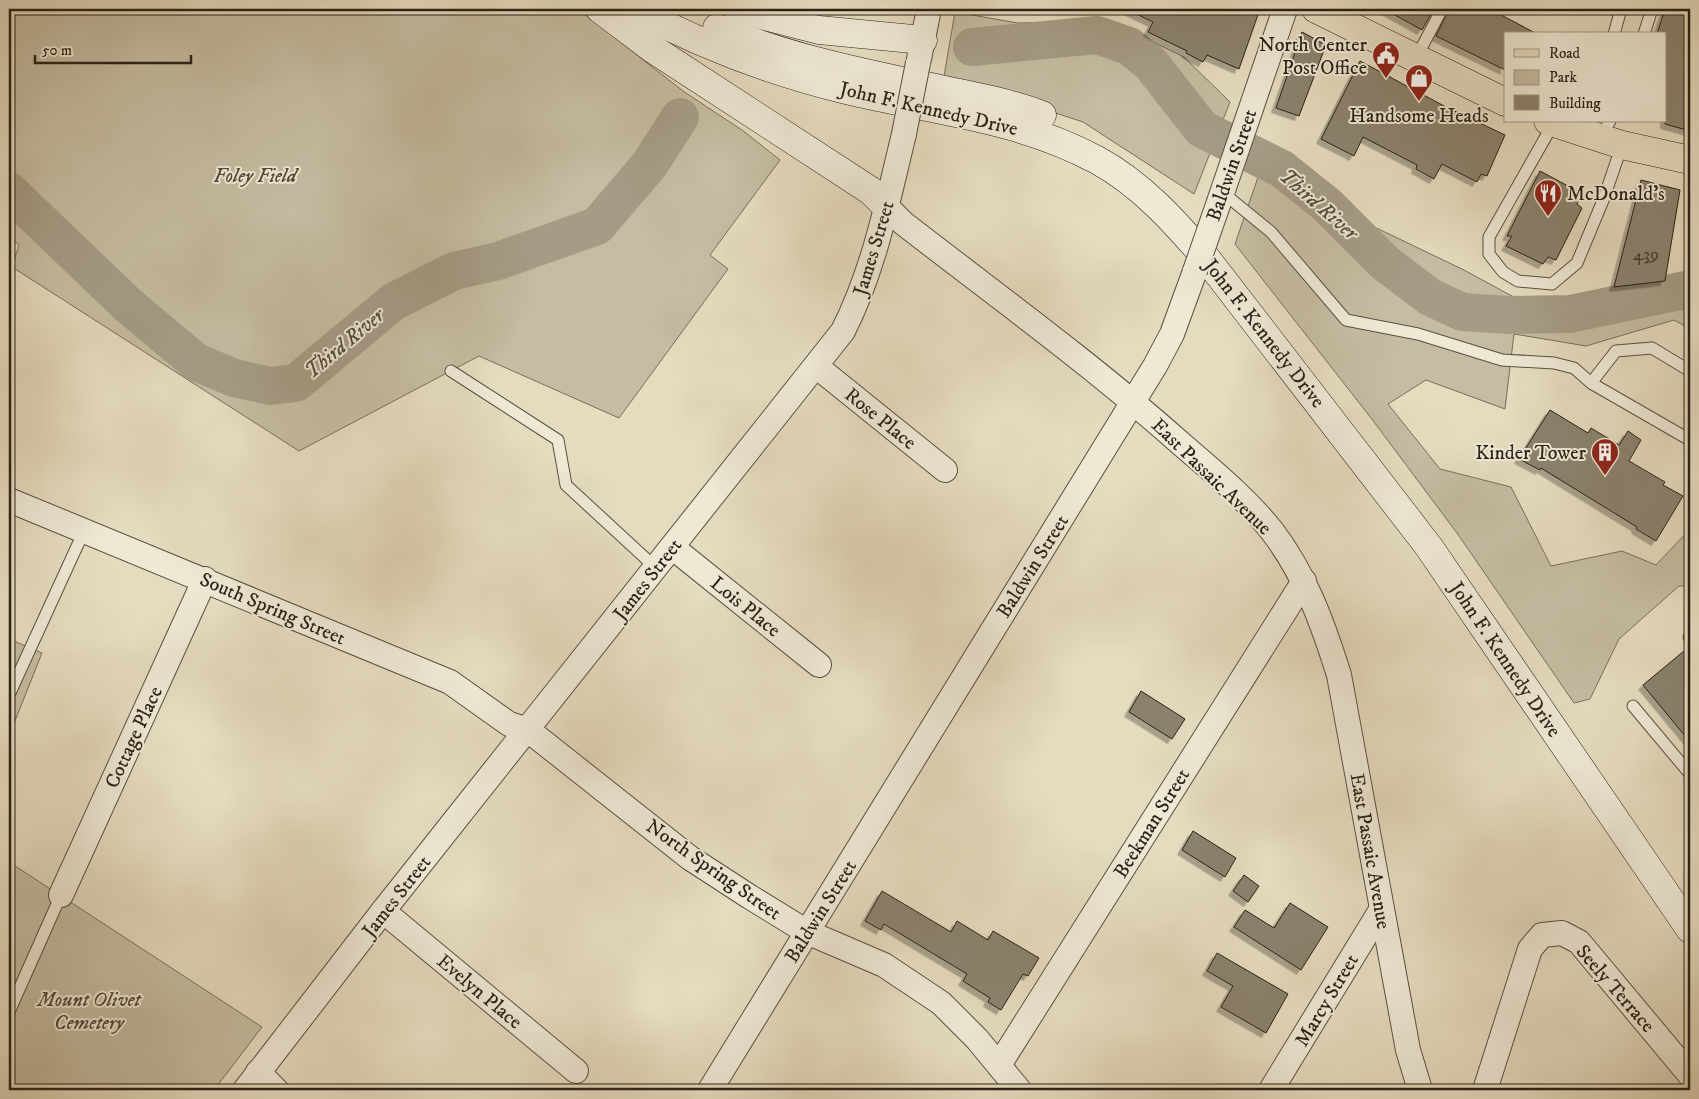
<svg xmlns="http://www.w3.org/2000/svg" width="1699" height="1099" viewBox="0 0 1699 1099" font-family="'IM FELL DW Pica',serif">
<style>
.green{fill:#c5bca2;stroke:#786f5c}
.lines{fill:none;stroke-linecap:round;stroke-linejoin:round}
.river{stroke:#a59c86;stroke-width:38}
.building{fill:#8b826e;stroke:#2a2217;filter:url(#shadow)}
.lane-casing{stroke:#595041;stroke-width:13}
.street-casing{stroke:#595041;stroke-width:26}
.secondary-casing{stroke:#2a2217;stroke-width:29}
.primary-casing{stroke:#2a2217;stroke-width:29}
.lane{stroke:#eee8d5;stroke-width:11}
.street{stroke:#eee8d5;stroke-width:24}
.secondary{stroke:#eee8d5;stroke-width:28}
.primary{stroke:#e5dbbf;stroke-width:28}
.street-bridge-casing{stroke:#595041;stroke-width:26;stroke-linecap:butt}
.street-bridge{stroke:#eee8d5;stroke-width:24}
.labels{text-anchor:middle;stroke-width:4;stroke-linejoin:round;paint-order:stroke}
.number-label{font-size:18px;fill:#423a2d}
.poi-label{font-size:20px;fill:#2a2217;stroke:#eee8d5;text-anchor:end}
.street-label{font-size:20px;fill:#2a2217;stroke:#eee8d5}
.park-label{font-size:20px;font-style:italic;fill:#51483a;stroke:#eee8d5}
.water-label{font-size:21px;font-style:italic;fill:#554d3e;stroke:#eee8d5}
</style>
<defs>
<filter id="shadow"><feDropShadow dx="-4.5" dy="4.5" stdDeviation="0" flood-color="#0004"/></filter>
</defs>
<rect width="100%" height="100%" fill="#e5dbbf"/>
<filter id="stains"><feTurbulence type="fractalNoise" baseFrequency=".004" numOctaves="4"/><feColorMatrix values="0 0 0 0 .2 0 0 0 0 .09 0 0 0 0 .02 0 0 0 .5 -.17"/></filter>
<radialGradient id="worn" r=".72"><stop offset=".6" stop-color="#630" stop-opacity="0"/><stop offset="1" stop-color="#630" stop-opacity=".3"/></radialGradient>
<g class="green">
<polygon points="9,9 578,9 683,91 742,130 780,160 710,255 728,269 619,418 479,356 299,451 12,267 19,245 9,237"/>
<polygon points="955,12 1018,23 1110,21 1184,57 1230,102 1194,194 1083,122 944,76"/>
<polygon points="1267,151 1366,223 1464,270 1523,302 1690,284 1690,329 1674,320 1586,346 1514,334 1505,409 1426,380 1388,404 1440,469 1511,487 1551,566 1622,551 1656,565 1690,529 1690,586 1679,586 1619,639 1590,699 1574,703 1457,533 1371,418 1235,244"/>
<polygon points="9,639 42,653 9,736"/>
<polygon points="9,862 262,1027 214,1090 9,1090"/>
</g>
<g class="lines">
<g class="river">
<polyline points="972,47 1097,35 1129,46 1151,64 1202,129 1282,169 1327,205 1385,263 1430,297 1462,312 1509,315 1570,314 1690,289"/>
<polyline points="9,191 128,305 196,362 234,378 270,386 296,383 393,302 454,271 498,261 597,226 650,164 680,117"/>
</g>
</g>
<g class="building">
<polygon points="1126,9 1260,9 1239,69 1207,55 1203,62 1186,53 1187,51 1148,32 1153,22"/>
<polygon points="1384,9 1434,9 1422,30"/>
<polygon points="1449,9 1490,9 1537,34 1505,34 1505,70 1436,36"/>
<polygon points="1665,9 1690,9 1690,131 1665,124 1665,34 1657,34"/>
<polygon points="1302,32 1326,45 1299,116 1276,108"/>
<polygon points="1360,61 1446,107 1505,135 1487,176 1481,174 1477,182 1442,164 1434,179 1416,169 1417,165 1363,137 1354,156 1321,139"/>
<polygon points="1540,171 1583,194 1577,204 1582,208 1556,260 1548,257 1543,264 1506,246 1512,236 1507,236"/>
<polygon points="1641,180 1680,190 1665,281 1614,287"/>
<polygon points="1550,410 1588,433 1591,428 1619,445 1628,431 1641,440 1629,461 1665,482 1663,485 1683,496 1656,541 1636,529 1637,527 1541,468 1540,470 1519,459"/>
<polygon points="1690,646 1690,742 1643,685"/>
<polygon points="1141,691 1185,719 1172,739 1129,712"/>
<polygon points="1193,831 1236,858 1225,877 1182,850"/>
<polygon points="1244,875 1259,886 1248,902 1233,891"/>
<polygon points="882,891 951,932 957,921 988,940 993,931 1039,958 1028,976 1023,974 1001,1010 988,1002 990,998 963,981 967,974 884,924 881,930 865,921"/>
<polygon points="1290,903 1328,927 1301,970 1234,927 1245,910 1274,928"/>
<polygon points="1217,953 1288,994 1266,1033 1221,1007 1233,986 1207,971"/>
</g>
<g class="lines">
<g class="lane-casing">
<g id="lane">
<polyline points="1614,34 1621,9"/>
<polyline points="1644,34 1652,9"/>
<polyline points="1416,58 1442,9"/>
<polyline points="1553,124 1489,237 1489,254 1503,272 1518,281 1552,284 1577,263 1604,198 1622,145"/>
<polyline points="1600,138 1610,121"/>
<polyline points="1222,192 1271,232 1346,320 1418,334 1502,360 1554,363 1574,368 1591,383"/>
<polyline points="451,371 558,440 566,485 656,568"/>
<polyline points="1690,371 1652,348 1616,351 1591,383 1690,440"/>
<polyline points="1689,637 1690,639"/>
<polyline points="9,695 84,531"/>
<polyline points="1633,706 1690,774"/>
<polyline points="9,1012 61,895"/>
</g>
</g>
<g class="street-casing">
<g id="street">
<polyline points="919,59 929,9"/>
<polyline points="1219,202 1285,9"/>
<path d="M886 206 903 223C996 295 1091 364 1179 442 1211 470 1246 498 1272 531 1305 574 1323 624 1339 675L1408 1050 1420 1090"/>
<polyline points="816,366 945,470"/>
<polyline points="9,500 450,682 509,724 528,730 690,858 750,897 807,932 884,965 941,1003 977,1039 1019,1090"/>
<polyline points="672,547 819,665"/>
<polyline points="61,895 205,579"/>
<polyline points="383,911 576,1071"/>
<polyline points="999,1065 1304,581"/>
<polyline points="258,1072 276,1090"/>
<path d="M245 1090 383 911 843 331C874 270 888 200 904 134"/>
<polyline points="710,1090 1155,366 1172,334 1195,271"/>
<polyline points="1271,1090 1381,910"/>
<polyline points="1485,1090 1530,949 1542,935 1562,933 1579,942 1690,1075"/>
</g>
</g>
<g class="secondary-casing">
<g id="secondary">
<polyline points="600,9 653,49 871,191 886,206"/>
<path d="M634 9C701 45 772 72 846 90 932 111 1017 117 1097 160 1141 184 1174 221 1206 258L1429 547 1690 929"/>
<polyline points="737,9 819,30 923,40"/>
<path d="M717 28C781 55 849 70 916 84 958 93 1002 100 1042 115"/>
</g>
</g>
<g class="primary-casing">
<g id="primary">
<polyline points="1316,9 1505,102"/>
<polyline points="1548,121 1622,145 1690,160"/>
</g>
</g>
<use href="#lane" class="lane"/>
<use href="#street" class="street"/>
<use href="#secondary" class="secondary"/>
<use href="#primary" class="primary"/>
<g class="street-bridge-casing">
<g id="street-bridge">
<polyline points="904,134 918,63"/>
<polyline points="1195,271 1219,202"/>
</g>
</g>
<use href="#street-bridge" class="street-bridge"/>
</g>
<defs>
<g id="civic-pin" transform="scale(1.4375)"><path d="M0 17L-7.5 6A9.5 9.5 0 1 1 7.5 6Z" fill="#8f2418" stroke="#eee8d5"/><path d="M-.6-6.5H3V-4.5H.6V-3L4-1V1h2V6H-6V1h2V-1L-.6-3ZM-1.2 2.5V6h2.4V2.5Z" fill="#fff"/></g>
<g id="shop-pin" transform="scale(1.4375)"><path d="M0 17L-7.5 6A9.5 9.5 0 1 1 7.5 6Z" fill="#8f2418" stroke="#eee8d5"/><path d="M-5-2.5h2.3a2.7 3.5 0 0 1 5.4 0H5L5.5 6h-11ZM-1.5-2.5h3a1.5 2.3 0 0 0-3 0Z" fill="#fff"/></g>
<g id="restaurant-pin" transform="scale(1.4375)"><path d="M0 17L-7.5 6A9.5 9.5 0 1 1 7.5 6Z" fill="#8f2418" stroke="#eee8d5"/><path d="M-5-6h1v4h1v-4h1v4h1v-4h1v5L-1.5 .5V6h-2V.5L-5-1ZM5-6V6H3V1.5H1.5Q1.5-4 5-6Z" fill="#fff"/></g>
<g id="building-pin" transform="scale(1.4375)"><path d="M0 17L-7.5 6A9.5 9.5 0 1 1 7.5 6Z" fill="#8f2418" stroke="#eee8d5"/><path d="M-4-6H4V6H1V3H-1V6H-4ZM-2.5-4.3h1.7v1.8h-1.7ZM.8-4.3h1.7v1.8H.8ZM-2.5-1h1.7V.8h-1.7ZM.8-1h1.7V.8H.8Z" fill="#fff"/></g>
</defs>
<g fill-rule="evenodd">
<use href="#civic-pin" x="1386" y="55"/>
<use href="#shop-pin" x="1419" y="78"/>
<use href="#restaurant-pin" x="1548" y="193"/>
<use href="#building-pin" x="1605" y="452"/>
</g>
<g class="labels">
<g class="number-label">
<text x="1646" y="260">439</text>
</g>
<g class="poi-label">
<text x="1367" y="51">North Center<tspan x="1367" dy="23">Post Office</tspan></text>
<text x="1419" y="122" text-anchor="middle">Handsome Heads</text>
<text x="1567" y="200" text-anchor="start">McDonald's</text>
<text x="1586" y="459">Kinder Tower</text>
</g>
<g class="street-label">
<text transform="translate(929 108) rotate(13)" y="7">John F. Kennedy Drive</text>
<text transform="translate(1231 165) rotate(-71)" y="7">Baldwin Street</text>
<text transform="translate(873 248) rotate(-73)" y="7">James Street</text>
<text transform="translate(1265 333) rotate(52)" y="7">John F. Kennedy Drive</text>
<text transform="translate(881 418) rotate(39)" y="7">Rose Place</text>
<text transform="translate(1212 476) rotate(44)" y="7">East Passaic Avenue</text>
<text transform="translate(1032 566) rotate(-58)" y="7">Baldwin Street</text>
<text transform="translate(647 579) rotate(-52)" y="7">James Street</text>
<text transform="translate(746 606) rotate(39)" y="7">Lois Place</text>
<text transform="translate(273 608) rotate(23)" y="7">South Spring Street</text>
<text transform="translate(1506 659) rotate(56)" y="7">John F. Kennedy Drive</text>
<text transform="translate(133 737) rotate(-65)" y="7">Cottage Place</text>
<text transform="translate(1151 823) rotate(-58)" y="7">Beekman Street</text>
<text transform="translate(1371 851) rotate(80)" y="7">East Passaic Avenue</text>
<text transform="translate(714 869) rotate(35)" y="7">North Spring Street</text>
<text transform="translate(396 896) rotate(-52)" y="7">James Street</text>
<text transform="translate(820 911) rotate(-58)" y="7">Baldwin Street</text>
<text transform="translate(1616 988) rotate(49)" y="7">Seely Terrace</text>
<text transform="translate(480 991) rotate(40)" y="7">Evelyn Place</text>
<text transform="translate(1326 1000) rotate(-59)" y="7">Marcy Street</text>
</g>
<g class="park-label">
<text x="255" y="182">Foley Field</text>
<text x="89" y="1006">Mount Olivet<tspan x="89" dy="23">Cemetery</tspan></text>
</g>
<g class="water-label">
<text transform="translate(1319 204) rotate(41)" y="7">Third River</text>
<text transform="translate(344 343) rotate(-40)" y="7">Third River</text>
</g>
</g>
<rect width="1699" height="1099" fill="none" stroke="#e5dbbf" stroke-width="30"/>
<rect x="10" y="10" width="1679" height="1079" fill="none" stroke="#2a2217" stroke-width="2.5"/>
<rect x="15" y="15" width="1669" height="1069" fill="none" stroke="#2a2217"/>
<rect x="1504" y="32" width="162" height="90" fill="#eee8d5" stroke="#a09989"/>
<rect x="1514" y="49" width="25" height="8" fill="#e5dbbf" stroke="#a09989"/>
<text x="1549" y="58" font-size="15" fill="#2a2217">Road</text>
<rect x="1514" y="70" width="25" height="15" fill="#c5bca2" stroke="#a09989"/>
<text x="1549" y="82" font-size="15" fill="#2a2217">Park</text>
<rect x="1514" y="95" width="25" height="15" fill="#8b826e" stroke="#a09989"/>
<text x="1549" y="108" font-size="15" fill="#2a2217">Building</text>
<path d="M35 55v8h156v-8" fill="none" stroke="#2a2217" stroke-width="2.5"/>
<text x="42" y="55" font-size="15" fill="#2a2217" stroke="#eee8d5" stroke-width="4" paint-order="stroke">50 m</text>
<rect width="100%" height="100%" filter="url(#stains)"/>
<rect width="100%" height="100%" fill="url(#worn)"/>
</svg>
